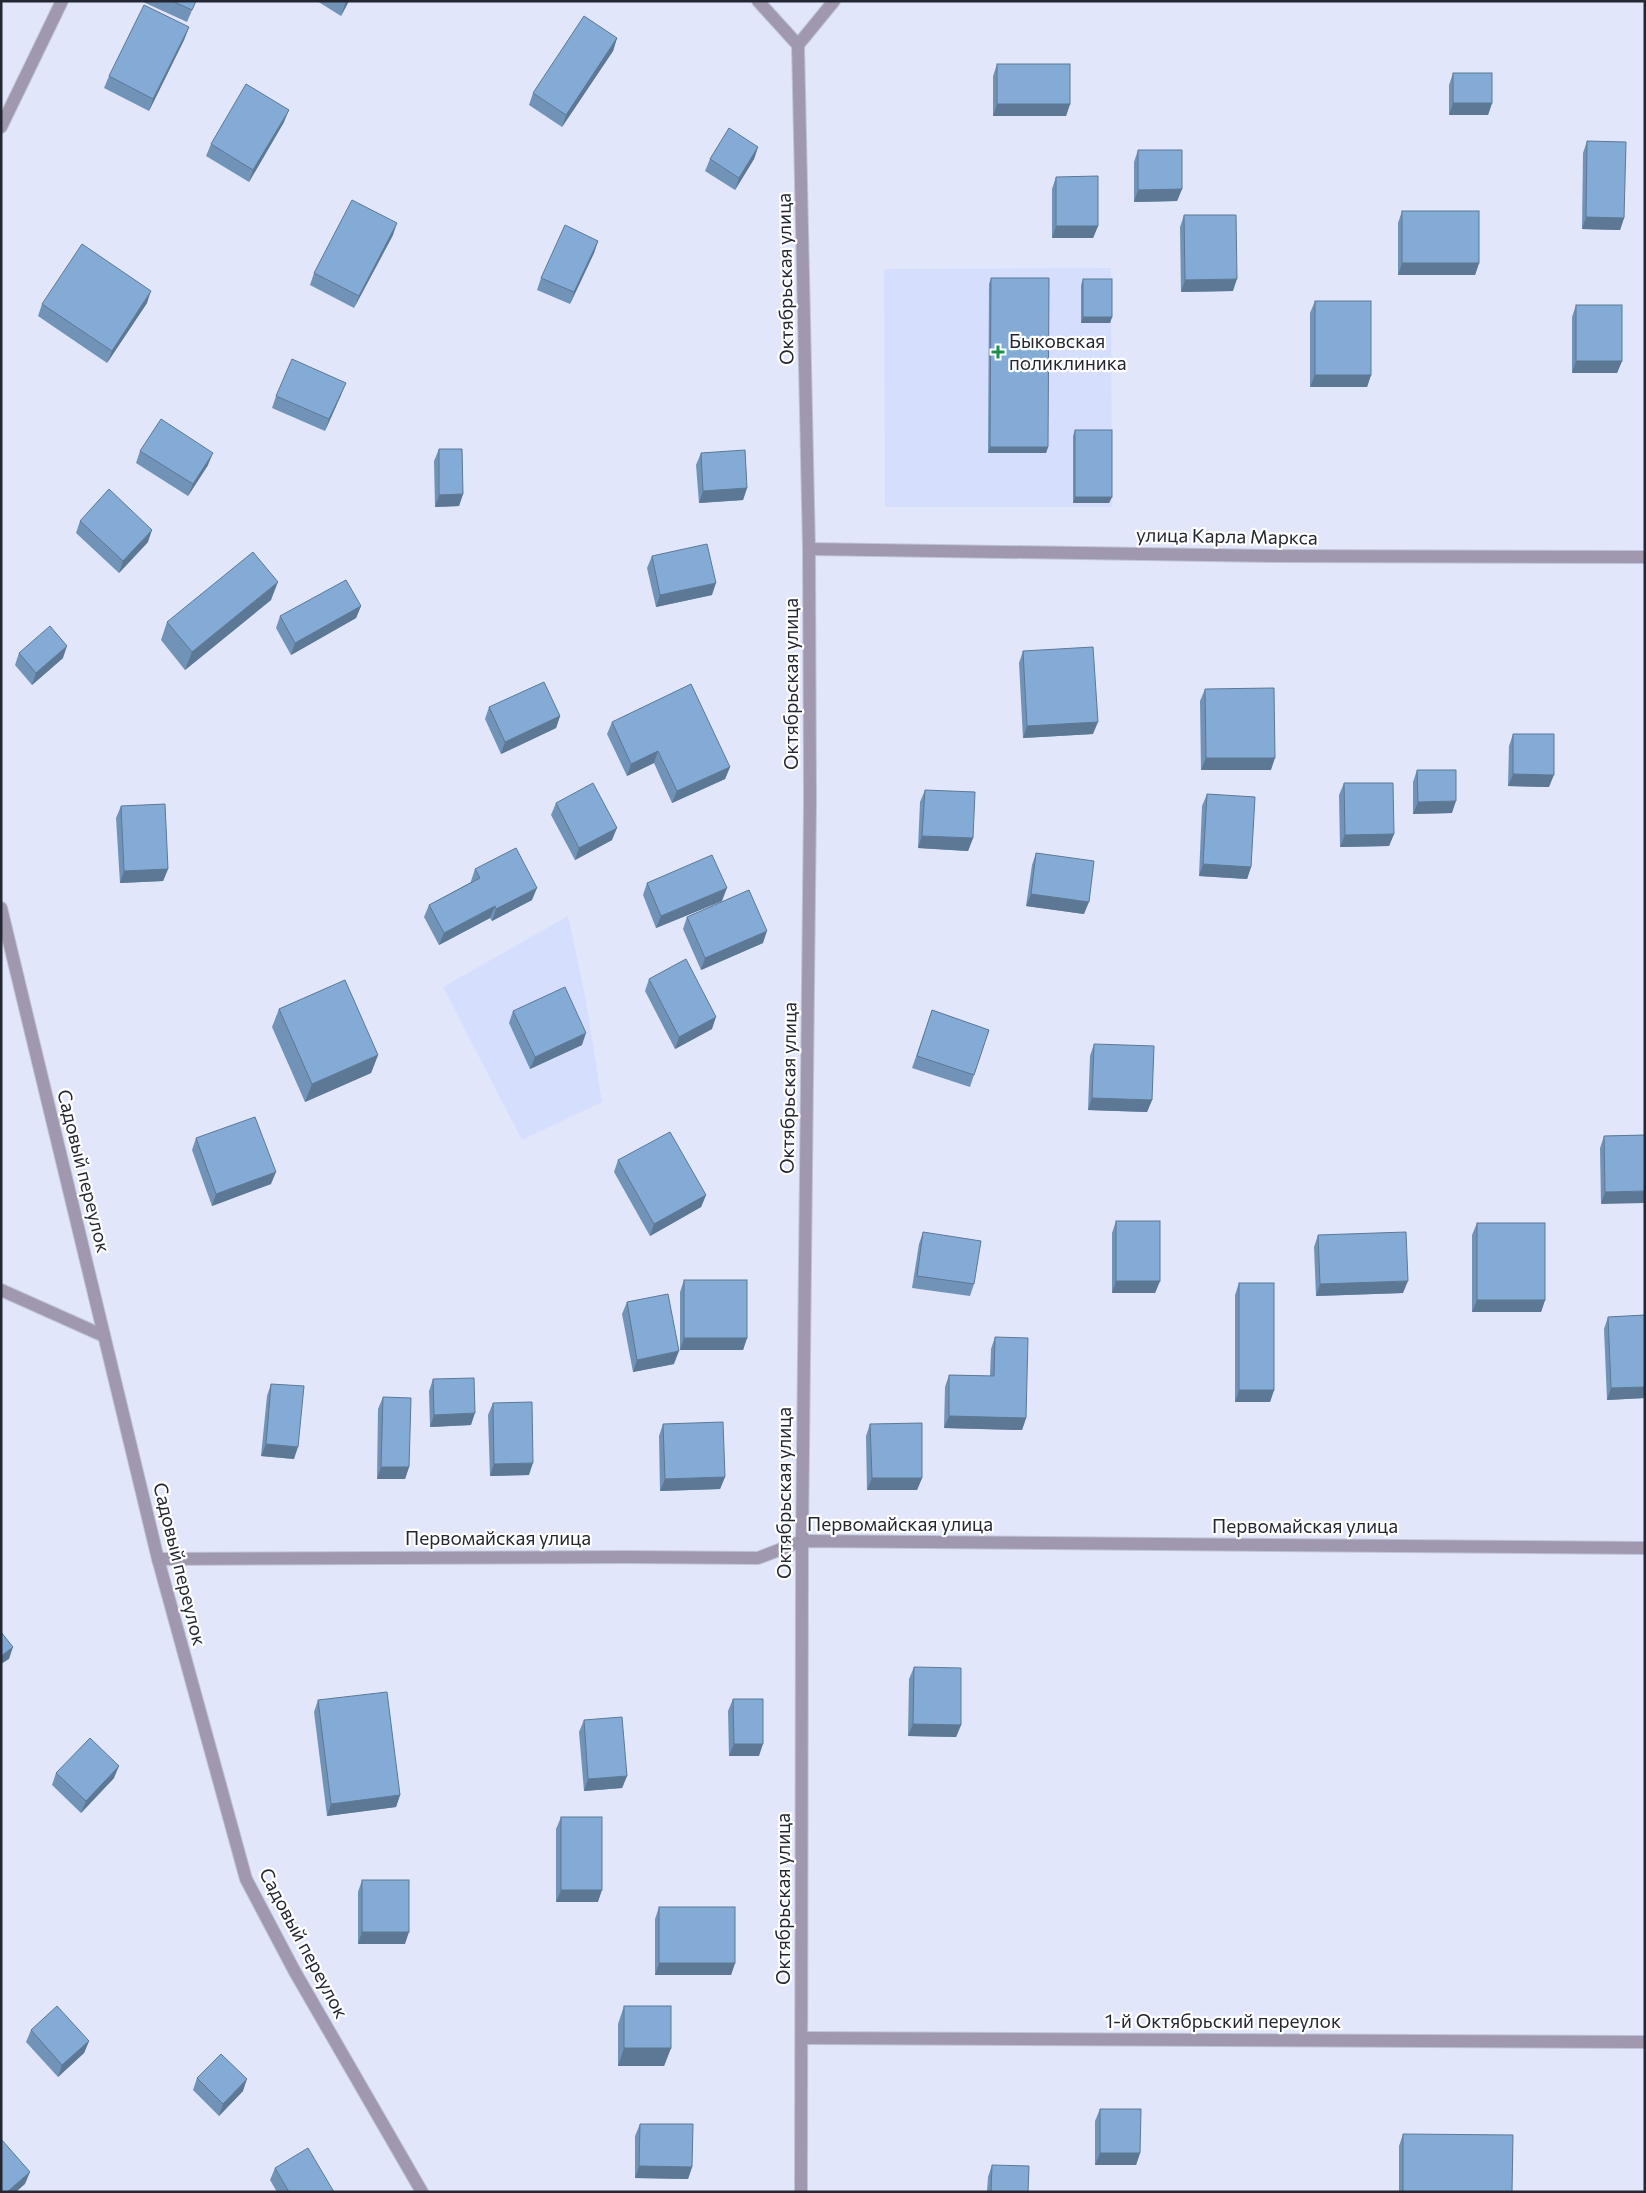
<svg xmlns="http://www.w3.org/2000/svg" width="1646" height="2193" viewBox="0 0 1646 2193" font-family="Commissioner,sans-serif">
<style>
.built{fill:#d6defe}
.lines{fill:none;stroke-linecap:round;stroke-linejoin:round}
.minor-casing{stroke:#bfc3d6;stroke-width:14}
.minor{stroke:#9f98af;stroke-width:12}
.wall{fill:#7193b7}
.shaded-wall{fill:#5c7895}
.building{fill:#83abd5;stroke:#5c7895}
.poi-dot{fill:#19914c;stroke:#fff;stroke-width:2}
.labels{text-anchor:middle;stroke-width:4.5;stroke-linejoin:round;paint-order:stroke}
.street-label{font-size:19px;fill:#232633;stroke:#fff}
.poi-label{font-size:19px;fill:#232633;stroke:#fff;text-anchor:start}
</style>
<rect width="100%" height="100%" fill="#e1e6fa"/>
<g class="built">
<polygon points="1111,268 1112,507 885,507 884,269"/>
<polygon points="568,916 585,995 602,1102 522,1140 443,987"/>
</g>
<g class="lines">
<g class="minor-casing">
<g id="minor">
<polyline points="758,1 798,45 809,549 810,803 802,1541 801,2192"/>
<polyline points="798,45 834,1"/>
<polyline points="1,127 62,1"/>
<polyline points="809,549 1274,556 1645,557"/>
<polyline points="1,908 158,1559 246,1879 295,1972 422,2192"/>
<polyline points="1,1290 104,1336"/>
<polyline points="158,1559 625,1557 758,1558 802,1541 1645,1548"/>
<polyline points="802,2038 1645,2042"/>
</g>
</g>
<use href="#minor" class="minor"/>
</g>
<g class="wall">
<polygon points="141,1 196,1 187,22"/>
<polygon points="317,1 349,1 341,16"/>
<polygon points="189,27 184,40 149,111 104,88 109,76"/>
<polygon points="617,38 613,51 562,127 529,105 533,93"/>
<polygon points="997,64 1070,104 1066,116 993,116 993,76"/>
<polygon points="1453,73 1492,103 1488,115 1449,115 1449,85"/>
<polygon points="284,122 249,182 206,156 211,144"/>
<polygon points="1587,141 1624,218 1620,230 1582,229 1583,153"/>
<polygon points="758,147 754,159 735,190 705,171 710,159"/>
<polygon points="1138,150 1182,189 1177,201 1134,202 1134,162"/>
<polygon points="1056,177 1098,226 1093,238 1052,238 1052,189"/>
<polygon points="1402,211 1479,263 1475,275 1398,275 1398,223"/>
<polygon points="1184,215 1233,291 1181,292 1180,227"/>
<polygon points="393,235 354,308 310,285 314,273"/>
<polygon points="598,241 594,253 570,304 537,290 541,278"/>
<polygon points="991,278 1048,447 1046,453 988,453 989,284"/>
<polygon points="1083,279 1112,317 1110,323 1081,323 1081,285"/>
<polygon points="1315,301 1371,375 1367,387 1310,387 1310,313"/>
<polygon points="147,303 107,363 38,316 42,304"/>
<polygon points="1576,305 1622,361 1617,373 1572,373 1572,317"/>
<polygon points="341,395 325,431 272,408 276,396"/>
<polygon points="1075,430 1112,497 1109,503 1073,503 1073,436"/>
<polygon points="439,449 463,494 459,506 435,507 434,461"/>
<polygon points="140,451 208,465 188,496 136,463"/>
<polygon points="701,453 747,488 743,500 699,503 696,465"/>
<polygon points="80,521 148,542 119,573 76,533"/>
<polygon points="652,556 712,595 656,607 647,568"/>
<polygon points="271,600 185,670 161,640 167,622"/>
<polygon points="361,606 356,618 291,655 276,628 280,616"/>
<polygon points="1023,651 1093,734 1023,738 1019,663"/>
<polygon points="19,653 63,658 32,685 15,665"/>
<polygon points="1205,689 1271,770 1201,770 1200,701"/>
<polygon points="489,707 560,716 556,728 501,754 485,719"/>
<polygon points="612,722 730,767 725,779 672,803 654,763 627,776 607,734"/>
<polygon points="1513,734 1549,787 1508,786 1509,746"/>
<polygon points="1417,770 1452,813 1413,814 1413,782"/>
<polygon points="1344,783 1394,834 1389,846 1340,847 1339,795"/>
<polygon points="925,790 973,838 968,851 918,848 920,802"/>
<polygon points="1207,794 1251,867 1247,879 1199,876 1202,806"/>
<polygon points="556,803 612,840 575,860 551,815"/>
<polygon points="121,806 168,869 163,881 120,883 116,818"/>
<polygon points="1036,853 1084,914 1026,906 1032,865"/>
<polygon points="475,869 532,900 492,921 490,918 439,945 424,917 429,905 471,882 471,881"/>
<polygon points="647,883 722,901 656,928 643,895"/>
<polygon points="687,917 763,943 701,970 683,929"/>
<polygon points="649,979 712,1029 675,1049 645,991"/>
<polygon points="279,1009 378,1055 371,1073 305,1102 272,1027"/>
<polygon points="932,1010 989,1030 970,1087 912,1068"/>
<polygon points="513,1011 582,1045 530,1069 509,1023"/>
<polygon points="1094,1044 1152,1100 1147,1112 1088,1110 1090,1056"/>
<polygon points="1645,1135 1601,1204 1600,1148 1604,1136"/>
<polygon points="196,1138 271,1184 212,1206 192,1150"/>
<polygon points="618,1160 706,1195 701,1207 650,1236 614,1172"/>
<polygon points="1116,1221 1160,1281 1155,1293 1112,1293 1112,1233"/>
<polygon points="1477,1223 1545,1300 1541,1312 1472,1312 1472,1235"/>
<polygon points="923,1232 974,1284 970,1296 912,1288 919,1244"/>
<polygon points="1318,1235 1403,1293 1316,1296 1314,1247"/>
<polygon points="684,1280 747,1338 743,1350 680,1350 680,1292"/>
<polygon points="1239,1283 1274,1390 1270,1402 1235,1402 1235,1295"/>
<polygon points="627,1302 674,1364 633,1372 622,1314"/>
<polygon points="1645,1315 1645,1398 1607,1400 1604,1329 1608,1317"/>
<polygon points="995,1337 1026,1418 1022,1430 944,1428 945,1387 949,1375 990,1376 991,1349"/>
<polygon points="433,1379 471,1425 430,1427 429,1391"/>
<polygon points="271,1384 294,1459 261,1456 267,1396"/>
<polygon points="383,1397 409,1467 405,1479 377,1479 378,1409"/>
<polygon points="493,1403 529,1475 490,1476 488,1415"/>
<polygon points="663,1424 725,1477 720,1489 660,1491 659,1436"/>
<polygon points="870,1424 922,1478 917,1490 867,1490 866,1436"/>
<polygon points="914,1667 961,1725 956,1737 908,1736 909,1679"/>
<polygon points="733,1699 759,1756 729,1756 728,1711"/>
<polygon points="318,1700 400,1795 396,1807 327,1816 314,1712"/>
<polygon points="584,1720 627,1776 622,1788 584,1791 579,1732"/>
<polygon points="56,1773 114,1778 81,1813 52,1785"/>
<polygon points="561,1817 598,1902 556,1902 556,1829"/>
<polygon points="362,1880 405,1944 358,1944 358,1892"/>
<polygon points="659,1907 735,1963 731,1975 655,1975 655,1919"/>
<polygon points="624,2006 671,2048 664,2066 618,2066 618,2024"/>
<polygon points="31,2030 89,2041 84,2053 58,2077 26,2042"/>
<polygon points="197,2078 243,2091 219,2116 193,2090"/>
<polygon points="1100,2109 1140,2153 1136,2165 1095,2165 1095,2121"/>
<polygon points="640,2124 692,2167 688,2179 635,2178 635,2136"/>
<polygon points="1403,2134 1512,2192 1399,2192 1399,2146"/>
<polygon points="992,2165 1028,2192 987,2192 988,2177"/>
<polygon points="275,2168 334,2192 277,2192 270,2180"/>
</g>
<g class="shaded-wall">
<polygon points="346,1 349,1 341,16"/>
<polygon points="189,27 184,40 149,111 153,99"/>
<polygon points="617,38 613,51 562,127 566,115"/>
<polygon points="1453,103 1492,103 1488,115 1449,115"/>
<polygon points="997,104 1070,104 1066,116 993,116"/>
<polygon points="289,110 284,122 249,182 253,170"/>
<polygon points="758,147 754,159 735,190 739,178"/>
<polygon points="1182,189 1177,201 1134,202 1138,190"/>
<polygon points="1586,217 1624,218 1620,230 1582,229"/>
<polygon points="397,223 393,235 354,308 359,296"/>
<polygon points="1056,226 1098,226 1093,238 1052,238"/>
<polygon points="598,241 594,253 570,304 574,292"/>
<polygon points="1402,263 1479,263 1475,275 1398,275"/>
<polygon points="1237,279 1233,291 1181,292 1185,280"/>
<polygon points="151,291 147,303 107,363 112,351"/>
<polygon points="1083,317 1112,317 1110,323 1081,323"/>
<polygon points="1576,361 1622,361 1617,373 1572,373"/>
<polygon points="1315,375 1371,375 1367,387 1310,387"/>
<polygon points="346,383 341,395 325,431 329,419"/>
<polygon points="990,447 1048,447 1046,453 988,453"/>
<polygon points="213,453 208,465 188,496 193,484"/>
<polygon points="747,488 743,500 699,503 703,491"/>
<polygon points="463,494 459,506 435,507 439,495"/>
<polygon points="1075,497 1112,497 1109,503 1073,503"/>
<polygon points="152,530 148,542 119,573 123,561"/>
<polygon points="278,582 271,600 185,670 192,652"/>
<polygon points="716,583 712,595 656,607 660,595"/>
<polygon points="361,606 356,618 291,655 295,643"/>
<polygon points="67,646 63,658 32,685 36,673"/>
<polygon points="560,716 556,728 501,754 505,742"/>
<polygon points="1098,722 1093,734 1023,738 1027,726"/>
<polygon points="658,751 654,763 627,776 631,764"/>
<polygon points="1206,758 1275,758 1271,770 1201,770"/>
<polygon points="730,767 725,779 672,803 677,791"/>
<polygon points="1513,774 1554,775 1549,787 1508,786"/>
<polygon points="1456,801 1452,813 1413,814 1418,802"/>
<polygon points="617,828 612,840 575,860 579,848"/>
<polygon points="1394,834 1389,846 1340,847 1345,835"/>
<polygon points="922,836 973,838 968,851 918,848"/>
<polygon points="1203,864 1251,867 1247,879 1199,876"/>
<polygon points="168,869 163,881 120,883 124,871"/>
<polygon points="537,888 532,900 492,921 496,909"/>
<polygon points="727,888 722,901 656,928 661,916"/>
<polygon points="1031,894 1089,902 1084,914 1026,906"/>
<polygon points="495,906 490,918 439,945 444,933"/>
<polygon points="767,931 763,943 701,970 705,958"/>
<polygon points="716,1017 712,1029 675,1049 679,1037"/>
<polygon points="586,1033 582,1045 530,1069 535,1057"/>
<polygon points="378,1055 371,1073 305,1102 312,1084"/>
<polygon points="1092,1098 1152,1100 1147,1112 1088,1110"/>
<polygon points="276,1172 271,1184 212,1206 216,1194"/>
<polygon points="1645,1191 1645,1203 1601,1204 1605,1192"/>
<polygon points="706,1195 701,1207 650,1236 654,1224"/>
<polygon points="1116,1281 1160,1281 1155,1293 1112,1293"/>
<polygon points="1408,1281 1403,1293 1316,1296 1320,1284"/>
<polygon points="1477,1300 1545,1300 1541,1312 1472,1312"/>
<polygon points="684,1338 747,1338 743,1350 680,1350"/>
<polygon points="679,1351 674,1364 633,1372 637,1360"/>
<polygon points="1645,1387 1645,1398 1607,1400 1611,1388"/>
<polygon points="1239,1390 1274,1390 1270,1402 1235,1402"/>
<polygon points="475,1413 471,1425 430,1427 434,1415"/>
<polygon points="949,1416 1026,1418 1022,1430 944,1428"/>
<polygon points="266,1444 298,1447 294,1459 261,1456"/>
<polygon points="533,1463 529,1475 490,1476 494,1464"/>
<polygon points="381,1467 409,1467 405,1479 377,1479"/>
<polygon points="725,1477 720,1489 660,1491 665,1479"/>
<polygon points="872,1478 922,1478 917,1490 867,1490"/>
<polygon points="13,1647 9,1659 1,1664 1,1656"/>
<polygon points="913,1724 961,1725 956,1737 908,1736"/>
<polygon points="734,1744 763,1744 759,1756 729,1756"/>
<polygon points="119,1766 114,1778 81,1813 86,1801"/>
<polygon points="627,1776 622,1788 584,1791 588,1779"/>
<polygon points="400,1795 396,1807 327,1816 331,1804"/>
<polygon points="561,1890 602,1890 598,1902 556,1902"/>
<polygon points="362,1932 409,1932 405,1944 358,1944"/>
<polygon points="659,1963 735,1963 731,1975 655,1975"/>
<polygon points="89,2041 84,2053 58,2077 62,2065"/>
<polygon points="624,2048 671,2048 664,2066 618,2066"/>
<polygon points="247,2079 243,2091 219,2116 223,2104"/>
<polygon points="1100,2153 1140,2153 1136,2165 1095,2165"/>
<polygon points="639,2166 692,2167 688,2179 635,2178"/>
<polygon points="30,2172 25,2184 16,2192 7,2192"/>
</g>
<g class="building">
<polygon points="172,1 196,1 192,10"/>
<polygon points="144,5 189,27 153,99 109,76"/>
<polygon points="584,16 617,38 566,115 533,93"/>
<rect x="997" y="64" width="73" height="40"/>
<rect x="1453" y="73" width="39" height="30"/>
<polygon points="246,84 289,110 253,170 211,144"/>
<polygon points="729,128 758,147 739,178 710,159"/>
<polygon points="1587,141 1626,142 1624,218 1586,217"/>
<polygon points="1138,150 1182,150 1182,189 1138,190"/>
<polygon points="1098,176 1098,226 1056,226 1056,177"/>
<polygon points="352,200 397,223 359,296 314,273"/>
<rect x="1402" y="211" width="77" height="52"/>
<polygon points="1184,215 1236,215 1237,279 1185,280"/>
<polygon points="565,225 598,241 574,292 541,278"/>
<polygon points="82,244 151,291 112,351 42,304"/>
<polygon points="991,278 1049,278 1048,447 990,447"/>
<rect x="1083" y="279" width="29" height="38"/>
<rect x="1315" y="301" width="56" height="74"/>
<rect x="1576" y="305" width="46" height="56"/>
<polygon points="292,359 346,383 329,419 276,396"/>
<polygon points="161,419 213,453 193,484 140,451"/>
<rect x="1075" y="430" width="37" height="67"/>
<polygon points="439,449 462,449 463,494 439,495"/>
<polygon points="745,450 747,488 703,491 701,453"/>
<polygon points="109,489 152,530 123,561 80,521"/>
<polygon points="707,544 716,583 660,595 652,556"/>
<polygon points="253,552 278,582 192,652 167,622"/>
<polygon points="346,580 361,606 295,643 280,616"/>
<polygon points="50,626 67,646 36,673 19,653"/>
<polygon points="1093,647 1098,722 1027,726 1023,651"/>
<polygon points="544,682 560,716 505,742 489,707"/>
<polygon points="691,684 730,767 677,791 658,751 631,764 612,722"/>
<polygon points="1274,688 1275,758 1206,758 1205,689"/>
<polygon points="1513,734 1554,734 1554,775 1513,774"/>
<polygon points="1417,770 1456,770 1456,801 1418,802"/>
<polygon points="593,783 617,828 579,848 556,803"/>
<polygon points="1344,783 1393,783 1394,834 1345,835"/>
<polygon points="925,790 975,792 973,838 922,836"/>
<polygon points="1207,794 1255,797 1251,867 1203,864"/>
<polygon points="165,804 168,869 124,871 121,806"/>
<polygon points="516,848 537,888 496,909 495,906 444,933 429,905 480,878 475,869"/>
<polygon points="1036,853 1094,861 1089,902 1031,894"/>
<polygon points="712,855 727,888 661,916 647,883"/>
<polygon points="749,890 767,931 705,958 687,917"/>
<polygon points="686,959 716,1017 679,1037 649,979"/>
<polygon points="345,980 378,1055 312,1084 279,1009"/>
<polygon points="565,987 586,1033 535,1057 513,1011"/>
<polygon points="932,1010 989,1030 974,1075 917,1056"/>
<polygon points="1094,1044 1154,1046 1152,1100 1092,1098"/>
<polygon points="255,1117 276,1172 216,1194 196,1138"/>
<polygon points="670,1132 706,1195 654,1224 618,1160"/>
<polygon points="1645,1135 1645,1191 1605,1192 1604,1136"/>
<rect x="1116" y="1221" width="44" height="60"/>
<rect x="1477" y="1223" width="68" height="77"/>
<polygon points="923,1232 981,1241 974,1284 917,1276"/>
<polygon points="1406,1232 1408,1281 1320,1284 1318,1235"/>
<rect x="684" y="1280" width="63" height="58"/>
<rect x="1239" y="1283" width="35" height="107"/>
<polygon points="668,1294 679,1351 637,1360 627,1302"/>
<polygon points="1645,1315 1645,1387 1611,1388 1608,1317"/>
<polygon points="995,1337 1028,1338 1026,1418 949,1416 949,1375 994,1376"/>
<polygon points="474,1378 475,1413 434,1415 433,1379"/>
<polygon points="271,1384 304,1386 298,1447 266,1444"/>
<polygon points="383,1397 411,1398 409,1467 381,1467"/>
<polygon points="532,1402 533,1463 494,1464 493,1403"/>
<polygon points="723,1422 725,1477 665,1479 663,1424"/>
<polygon points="922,1423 922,1478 872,1478 870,1424"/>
<polygon points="1,1632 13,1647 1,1656"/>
<polygon points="914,1667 961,1668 961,1725 913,1724"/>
<polygon points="387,1692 400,1795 331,1804 318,1700"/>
<polygon points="733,1699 763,1699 763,1744 734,1744"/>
<polygon points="622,1717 627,1776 588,1779 584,1720"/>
<polygon points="90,1738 119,1766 86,1801 56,1773"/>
<rect x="561" y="1817" width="41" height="73"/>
<rect x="362" y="1880" width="47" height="52"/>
<rect x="659" y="1907" width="76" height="56"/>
<polygon points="57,2006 89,2041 62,2065 31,2030"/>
<rect x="624" y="2006" width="47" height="42"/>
<polygon points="221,2054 247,2079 223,2104 197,2078"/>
<polygon points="1100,2109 1141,2109 1140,2153 1100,2153"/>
<polygon points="640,2124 693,2124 692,2167 639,2166"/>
<polygon points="1403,2134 1513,2135 1512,2192 1403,2192"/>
<polygon points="1,2139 30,2172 7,2192 1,2192"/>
<polygon points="308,2148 334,2192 289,2192 275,2168"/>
<polygon points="992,2165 1029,2166 1028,2192 991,2192"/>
</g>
<path class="poi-dot" d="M995.5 344.5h5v5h5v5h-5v5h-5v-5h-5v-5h5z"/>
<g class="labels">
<g class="street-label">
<text transform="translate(785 279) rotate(-91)" y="7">Октябрьская улица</text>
<text transform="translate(1227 536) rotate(1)" y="7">улица Карла Маркса</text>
<text transform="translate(791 684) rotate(-90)" y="7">Октябрьская улица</text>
<text transform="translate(788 1088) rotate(-89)" y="7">Октябрьская улица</text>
<text transform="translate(84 1171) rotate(76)" y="7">Садовый переулок</text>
<text transform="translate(784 1493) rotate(-90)" y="7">Октябрьская улица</text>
<text x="900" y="1531">Первомайская улица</text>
<text x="1305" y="1533">Первомайская улица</text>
<text x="498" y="1545">Первомайская улица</text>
<text transform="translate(180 1564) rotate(76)" y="7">Садовый переулок</text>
<text transform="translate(783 1899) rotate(-90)" y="7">Октябрьская улица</text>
<text transform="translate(304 1943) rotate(62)" y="7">Садовый переулок</text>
<text x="1223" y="2028">1-й Октябрьский переулок</text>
</g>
<g class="poi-label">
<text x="1009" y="348">Быковская<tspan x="1009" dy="22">поликлиника</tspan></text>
</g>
</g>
<rect width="1646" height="2193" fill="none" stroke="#232633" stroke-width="5"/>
</svg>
